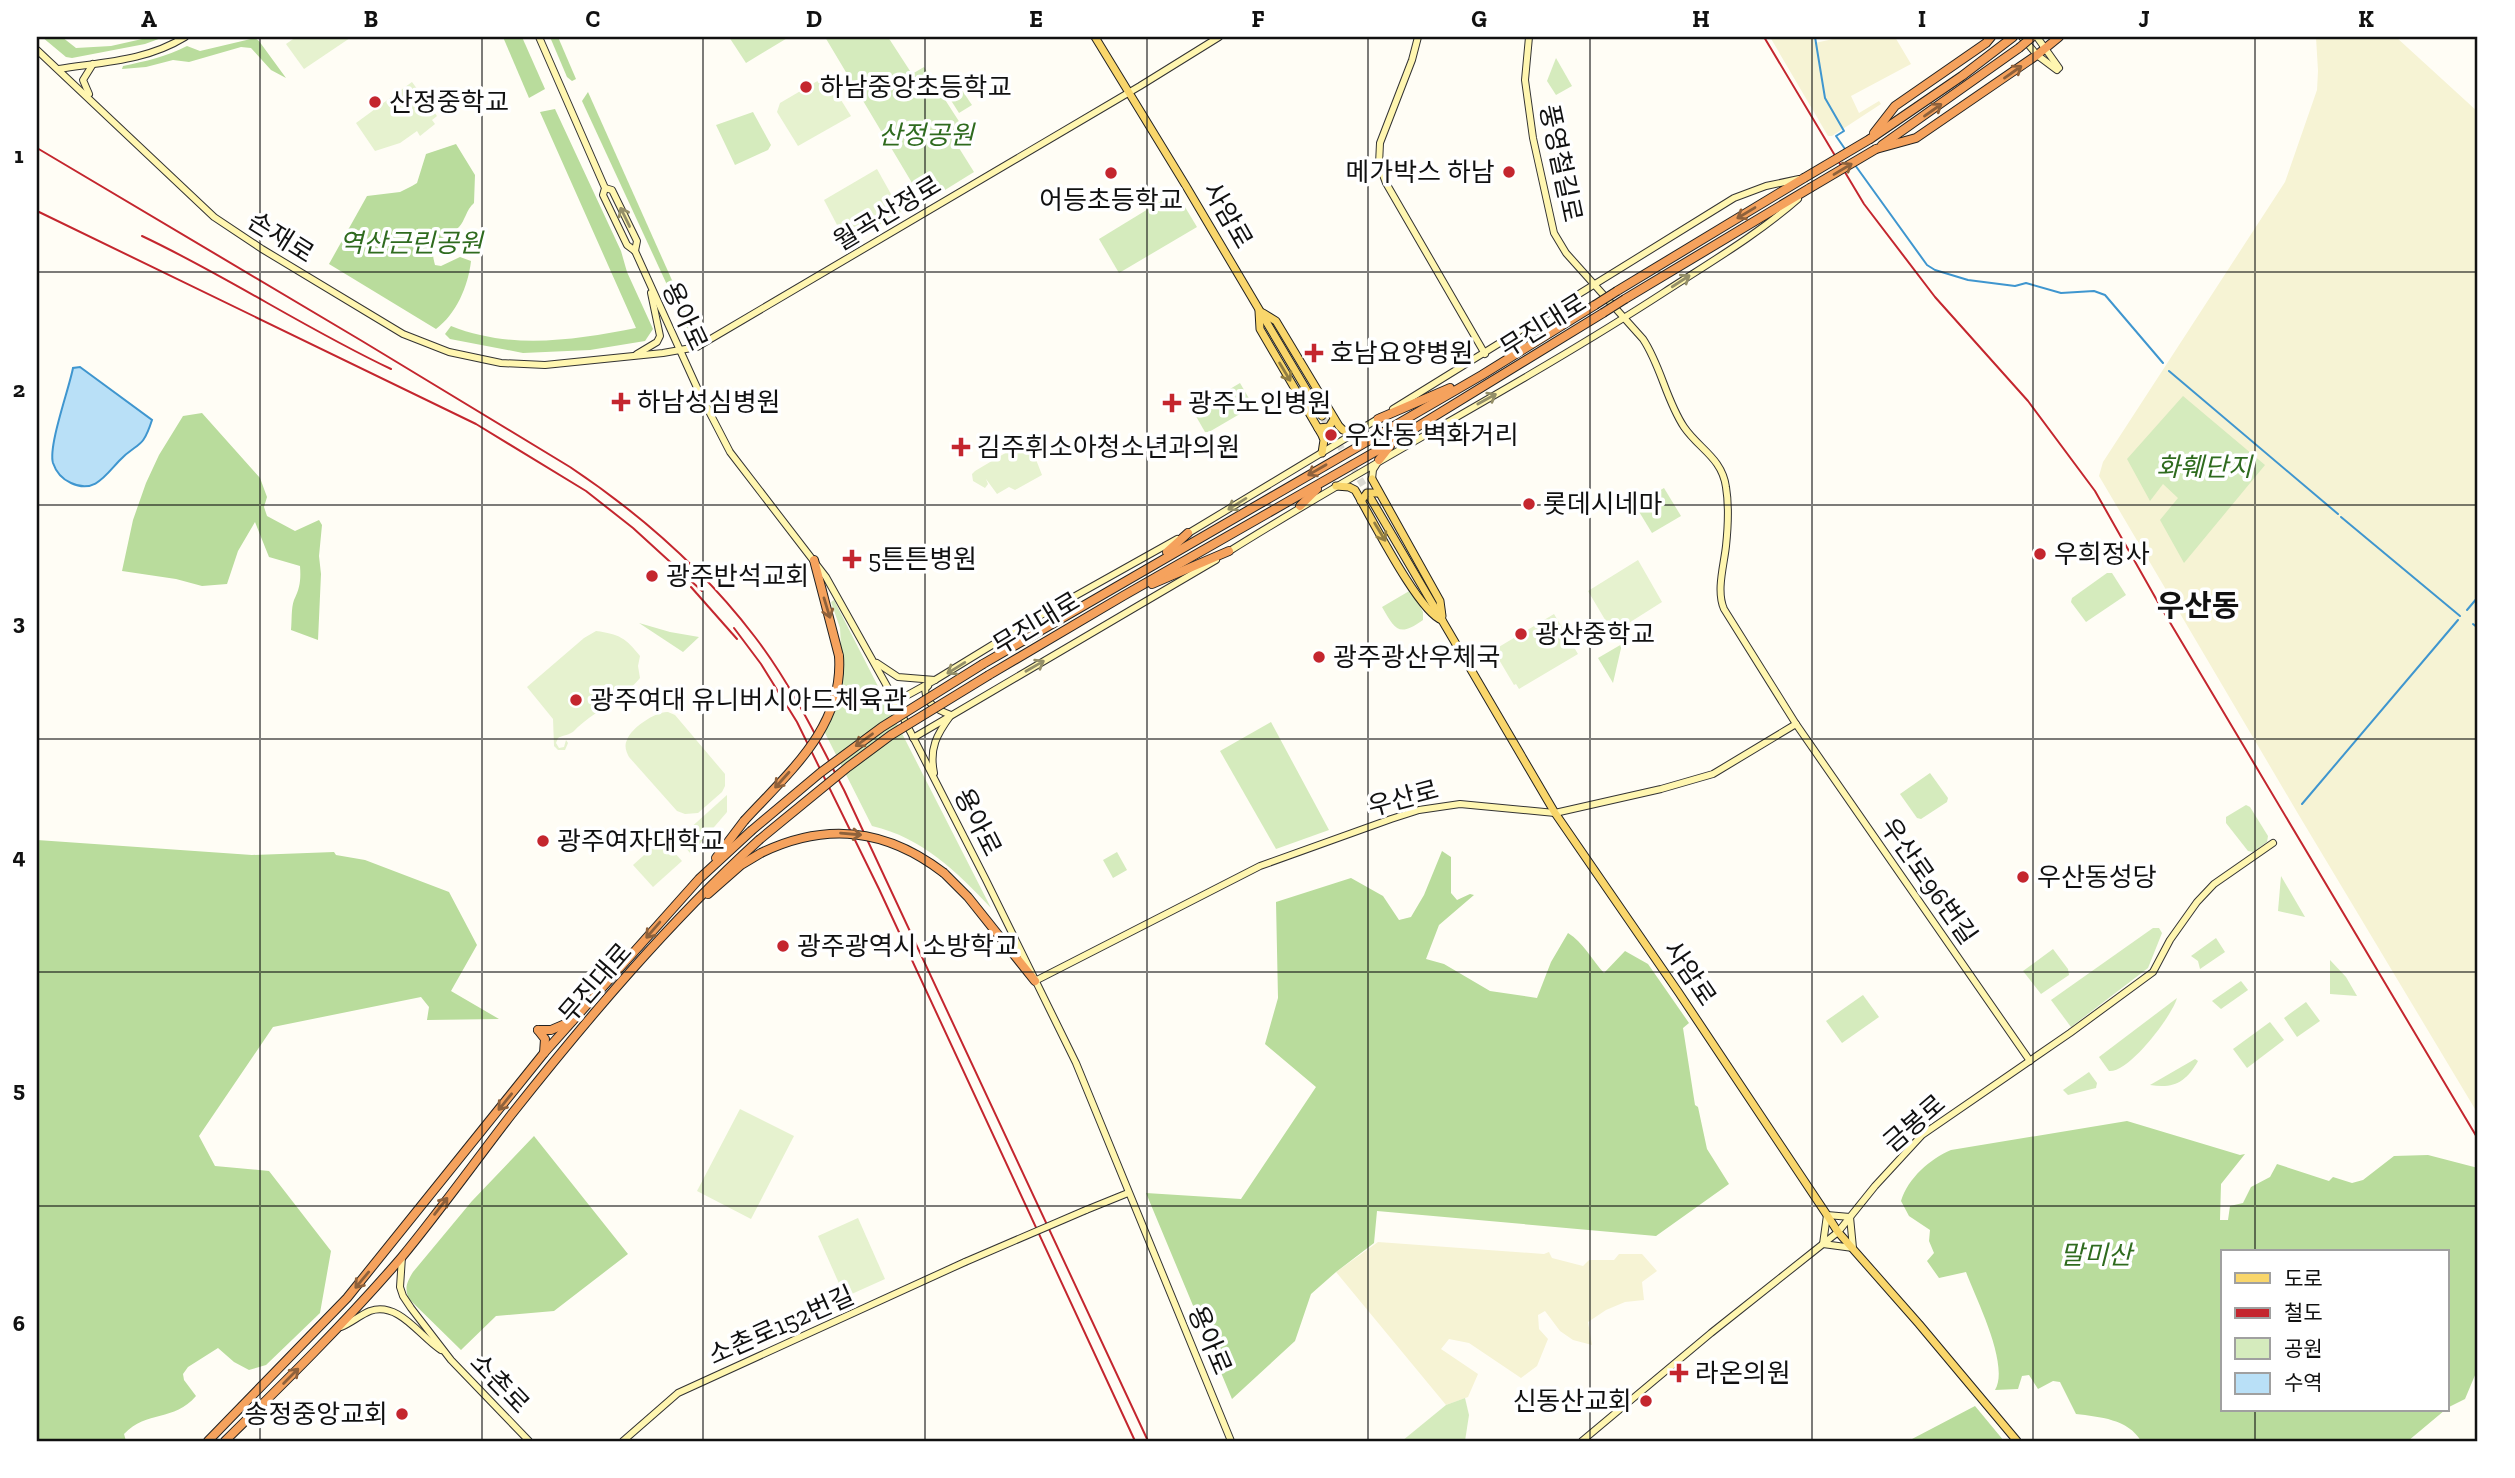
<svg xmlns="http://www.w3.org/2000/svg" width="2515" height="1478" viewBox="0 0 2515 1478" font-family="'Zilla Slab','Noto Sans KR',serif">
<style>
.farmland{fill:#f6f3d4}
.green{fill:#d5ebbd}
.forest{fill:#b9dc9c}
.pitch{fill:#e6f2cf}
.water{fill:#b9e0f7;stroke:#3f96cf;stroke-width:2}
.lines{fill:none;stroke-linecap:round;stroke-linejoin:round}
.stream{stroke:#3f96cf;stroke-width:2}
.primary-tunnel{stroke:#dbdad3;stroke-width:7;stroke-dasharray:7 3.5;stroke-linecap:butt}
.secondary-casing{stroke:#333;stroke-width:8}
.primary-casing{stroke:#222;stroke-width:9}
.highway-casing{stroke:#222;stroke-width:10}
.secondary{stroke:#fff6b0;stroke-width:6}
.primary{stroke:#f9d66b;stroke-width:7}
.highway{stroke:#f5a25d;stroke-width:8}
.rail{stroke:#c4262e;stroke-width:2}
.secondary-bridge-casing{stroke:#333;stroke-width:8;stroke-linecap:butt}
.highway-bridge-casing{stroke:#222;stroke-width:10;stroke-linecap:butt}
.secondary-bridge{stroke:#fff6b0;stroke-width:6}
.highway-bridge{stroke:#f5a25d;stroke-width:8}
.oneway{stroke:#8e613b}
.oneway2{stroke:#948f68}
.oneway3{stroke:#917d42}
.grid{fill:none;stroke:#111;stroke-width:2;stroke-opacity:0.55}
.poi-dot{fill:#c4262e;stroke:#fff;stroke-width:2.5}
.labels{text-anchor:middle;stroke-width:7;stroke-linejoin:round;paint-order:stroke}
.poi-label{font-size:26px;fill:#111;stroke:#fff;text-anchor:start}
.park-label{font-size:26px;font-style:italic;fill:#2f6b1f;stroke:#fff}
.street-label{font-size:26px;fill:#111;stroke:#fff}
.quarter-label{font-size:30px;font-weight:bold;fill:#111;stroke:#fff}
.neatline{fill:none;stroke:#111;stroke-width:2.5}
.grid-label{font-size:23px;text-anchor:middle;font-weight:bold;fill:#111}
</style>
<rect width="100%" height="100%" fill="#fffdf5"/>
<g class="farmland">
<polygon points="1770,37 1813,37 1815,43 1842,37 1895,37 1911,64 1851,96 1859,113 1879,101 1881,104 1832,136 1828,136"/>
<polygon points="2316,37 2396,37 2478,112 2478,1114 2297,812 2099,476 2103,462 2285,182 2317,90 2318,71"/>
<polygon points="1378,1242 1544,1254 1549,1252 1552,1258 1583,1266 1589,1260 1614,1260 1619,1254 1642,1254 1657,1271 1642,1282 1644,1300 1625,1302 1606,1310 1588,1322 1592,1345 1573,1340 1560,1331 1545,1311 1538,1315 1539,1329 1548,1339 1537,1366 1521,1378 1469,1343 1449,1339 1441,1349 1478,1374 1468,1397 1446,1405 1336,1272"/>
</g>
<g class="green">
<polygon points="729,37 789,37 746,63"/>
<polygon points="825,37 888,37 912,74 924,67 971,140 959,148 974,172 924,203"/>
<polygon points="1556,58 1572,86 1556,95 1547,81"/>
<polygon points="957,83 972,105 959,113 945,91"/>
<polygon points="753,112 771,145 768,150 735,165 716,125"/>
<polygon points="1176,192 1197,227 1119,273 1099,239"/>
<polygon points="1240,383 1251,402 1250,408 1209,432 1205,432 1193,411"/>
<polygon points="2183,396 2265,465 2184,563 2160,520 2178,498 2163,484 2150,501 2127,459"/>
<polygon points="1664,488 1681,516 1652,533 1635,505"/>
<polygon points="2107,573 2112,573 2126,595 2086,622 2071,602 2072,598"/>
<path d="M1411 590 1423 612V620C1398 638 1395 629 1382 607Z"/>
<path d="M834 600 991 908C956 871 923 838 872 826L823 729 842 664 840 628 831 602Z"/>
<polygon points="639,623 670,632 699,637 683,652"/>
<polygon points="1622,644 1613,683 1598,658"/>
<polygon points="1271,722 1329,830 1276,849 1220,751"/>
<polygon points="1930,773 1948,798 1947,802 1921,819 1917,818 1900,794"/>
<polygon points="2246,805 2250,807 2268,836 2267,842 2253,852 2248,851 2226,823 2226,817"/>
<polygon points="1117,852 1127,870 1113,878 1103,860"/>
<polygon points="2281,876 2305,917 2278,911"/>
<polygon points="2153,928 2159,928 2162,933 2148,968 2071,1027 2051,1000"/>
<polygon points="2216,938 2225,952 2200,969 2198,961 2191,956"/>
<polygon points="2053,949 2068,969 2069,975 2041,994 2023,971"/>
<polygon points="2330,960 2346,977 2357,996 2330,994"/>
<polygon points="2241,981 2248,990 2221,1009 2212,1001"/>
<polygon points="1863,995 1879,1017 1842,1043 1826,1021"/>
<path d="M2177 998C2172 1016 2129 1073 2109 1071L2099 1057Z"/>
<polygon points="2306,1002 2320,1021 2297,1037 2284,1018"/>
<polygon points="2270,1022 2284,1040 2247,1068 2233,1049"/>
<path d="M2195 1059 2198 1061C2186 1082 2174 1089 2150 1085Z"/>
<polygon points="2089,1072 2097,1083 2096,1088 2068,1095 2063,1090"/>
<polygon points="1465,1398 1469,1415 1465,1441 1402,1441 1446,1405"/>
</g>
<g class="forest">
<polygon points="42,37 62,37 76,48 111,46 151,37 164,37 145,44 72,58 66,57"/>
<polygon points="503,37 522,37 545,89 529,98"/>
<polygon points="550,37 558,37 576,79 572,81 567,77"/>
<path d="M255 38 259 41 286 78 271 70 251 48 241 47 189 62 173 60 146 67 122 69 123 66C146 61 166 57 187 46L200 51Z"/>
<polygon points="588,92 696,334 687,328 582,101"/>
<path d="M555 109 621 251 627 272 653 329 645 341 590 350 523 353 450 339 445 334 451 326C511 350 575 340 636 328L540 112Z"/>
<path d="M456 144 475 175 474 203C466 210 465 221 459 227 442 243 427 235 435 265L441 266 460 257 471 261C468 287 456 314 436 329L329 264 367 196 400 192 412 186 417 183 426 154Z"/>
<path d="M202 413 260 478 267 497 264 507 267 516 295 531 319 520 322 525 319 556 321 574 318 640 291 630C292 621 291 608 294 600 300 588 301 580 300 566L269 557 255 522 238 551 227 584 202 586 176 579 122 571 133 520 146 483 159 455 183 416Z"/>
<path d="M37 840 252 855 334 852 336 855 365 860 449 892 477 945 451 991 499 1019 427 1020 429 1007 421 997 273 1027 199 1136 215 1166 269 1171 331 1251 320 1313 266 1365 249 1370 234 1362 218 1348 188 1367 183 1374 184 1380 196 1396C174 1422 147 1410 124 1434L126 1441H37Z"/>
<path d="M1442 851 1451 857V893L1457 900 1470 894 1474 895 1439 925 1426 959 1444 964 1490 991 1537 998 1551 962 1568 933C1583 942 1592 960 1604 973L1625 951 1648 964 1689 1023 1683 1028 1695 1105 1698 1107 1707 1149 1729 1184 1656 1236 1377 1211 1374 1243 1336 1272 1311 1294 1295 1341 1232 1399 1146 1193 1241 1199 1316 1087 1265 1044 1278 998 1276 902 1351 878 1383 896 1399 920 1411 917 1424 895Z"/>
<path d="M2127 1121 2240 1155 2245 1154 2221 1184 2220 1220H2228L2230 1206 2243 1203 2251 1187 2270 1177 2277 1164 2329 1181 2333 1177 2352 1183 2363 1180 2394 1156 2428 1155 2478 1168V1368L2465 1399 2447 1408V1252H2223V1410H2445L2408 1441H2141C2128 1419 2100 1417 2076 1414L2060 1382 2053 1381 2038 1389 2029 1375 2022 1376 2018 1389 1995 1390C2010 1365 1976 1299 1966 1272L1939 1278 1927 1261 1934 1253 1929 1241 1930 1230 1909 1216 1901 1201C1908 1178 1930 1159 1951 1150Z"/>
<path d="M534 1136 628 1254 554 1311 496 1316 461 1350 409 1299C404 1288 407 1282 413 1272L472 1201Z"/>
<polygon points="1975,1406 2004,1441 1908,1441 1912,1439"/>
</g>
<g class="pitch">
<polygon points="296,37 350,37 350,38 304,69 286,44"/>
<polygon points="826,76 851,116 798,146 777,112 780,103"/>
<polygon points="412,82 437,116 432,120 435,124 420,136 417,131 400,143 375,151 356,123"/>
<polygon points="877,169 901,212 847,244 824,200"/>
<polygon points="1022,443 1035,457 1042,475 1015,490 1009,487 997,494 986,479 988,484 985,488 973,481 972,474 975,471"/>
<polygon points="1638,560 1662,602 1613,633 1609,626 1612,624 1607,623 1588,591"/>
<polygon points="1554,614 1578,654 1519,689 1516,684 1514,685 1495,653 1489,657 1487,654"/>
<path d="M596 631C619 634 626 638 640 656L638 666 640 678C622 700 592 712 574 731 570 735 563 735 558 738L556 743 559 748 564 747 566 740 568 743 565 750H558L554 746 553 719 527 687 584 638Z"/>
<path d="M668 712 675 715 725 774V786L722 792 698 813 685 814 677 811 629 757C626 751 624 746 627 740 631 728 656 711 668 712Z"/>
<polygon points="727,795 727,812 691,854 678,839"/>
<polygon points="662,839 682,861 653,887 633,865"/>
<polygon points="740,1109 794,1136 751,1219 697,1191"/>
<polygon points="858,1218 885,1279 845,1297 818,1236"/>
</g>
<path class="water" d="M80 367 152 420C142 451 138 441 119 461 105 476 94 494 71 483 62 479 56 472 53 463 48 446 69 389 73 368Z"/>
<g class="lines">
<g class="stream">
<polyline points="1815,37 1825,98 1844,131 1836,136 1845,149"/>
<polyline points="1855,165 1927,265 1935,270 1968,280 2015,286 2026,283 2061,293 2094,291 2105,295 2163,363"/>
<polyline points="2169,371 2338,514"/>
<polyline points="2341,517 2460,616"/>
<polyline points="2467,610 2478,597"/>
<polyline points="2473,624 2478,628"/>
<polyline points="2302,804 2458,620"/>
</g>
<polyline class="primary-tunnel" points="1322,416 1371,498"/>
<g class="secondary-casing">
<g id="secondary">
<polyline points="539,37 605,188 603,195 627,245 635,251 699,392 730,452 826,577 888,688 986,880 1076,1063 1231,1441"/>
<polyline points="1418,37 1412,60 1380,143 1379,164 1386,183 1485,354"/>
<path d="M1529 37 1525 80 1533 138 1554 233 1566 253 1643 339C1661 366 1666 400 1684 427 1699 449 1722 458 1726 487 1729 505 1728 527 1726 546 1724 565 1716 591 1724 609L1796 724 2030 1061"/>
<polyline points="2022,37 2037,55 2057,70"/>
<polyline points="2037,37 2059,68"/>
<polyline points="37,50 214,217 262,249 403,334 449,352 501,363 545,365 663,353 697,347 1140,86 1219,37"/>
<path d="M59 69C103 62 146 61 185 37"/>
<polyline points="89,94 83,80 93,64"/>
<polyline points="605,188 612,190 637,241 635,251"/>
<polyline points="637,354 657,342 660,336 651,293"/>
<polyline points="1393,409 1734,198 1766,186 1799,179"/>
<polyline points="1372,479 1373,470 1378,462"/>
<polyline points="1187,534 1381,417"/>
<path d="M1228 552C1371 462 1521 385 1663 293 1709 263 1757 235 1798 199"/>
<polyline points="877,663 898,677 935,680"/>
<path d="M928 686 925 689C926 704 937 710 951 715 937 734 929 748 934 773"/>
<polyline points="895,702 935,680 1043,614 1177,539"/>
<polyline points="913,738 1216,560"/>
<polyline points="1035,981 1260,866 1391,819 1419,810 1460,804 1555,813 1661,789 1713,774 1796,724"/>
<polyline points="1086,1210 1128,1193"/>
<polygon points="1827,1215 1850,1217 1853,1248 1823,1244"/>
<polyline points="402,1257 400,1287 403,1296 411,1308 451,1360 529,1441"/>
<path d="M341 1327C351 1323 360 1315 370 1311 399 1301 420 1337 441 1350"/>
<polyline points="623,1441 678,1393 965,1262"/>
<polyline points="1582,1441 1711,1333 1838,1232 1875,1186 1922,1135 2070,1033 2153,972 2170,940 2197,902 2214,884 2273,843"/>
</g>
</g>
<g class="primary-casing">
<g id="primary">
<polyline points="1095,37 1186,186 1322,416"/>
<polyline points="1259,311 1260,329 1322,435 1324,440 1322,453"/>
<polyline points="1263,313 1276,321 1339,426 1343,430 1354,433"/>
<polyline points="1318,428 1329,427 1334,419"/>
<polyline points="1372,479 1440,601 1442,616"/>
<path d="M1336 486 1349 487 1355 490C1370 515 1419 613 1442 620"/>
<polyline points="1371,499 1555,813 1679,993 1827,1215 1838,1232 1919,1324 2017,1441"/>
<polyline points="1361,501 1367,493 1379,493"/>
</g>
</g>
<g class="highway-casing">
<g id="highway">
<polyline points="1874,133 1895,106 1986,43 1991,37"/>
<polyline points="1870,139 1962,76 2013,37"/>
<polyline points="1882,145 2019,48"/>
<polyline points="1876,149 1916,138 2037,55 2059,37"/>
<polyline points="1617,291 1804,178"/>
<polyline points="1625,299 1810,188"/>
<polyline points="1378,419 1450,388"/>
<polyline points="1379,460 1390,446"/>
<polyline points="1300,506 1317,489"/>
<polyline points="1167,552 1188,533"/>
<polyline points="814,560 839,656"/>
<polyline points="1152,584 1229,551"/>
<polyline points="983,664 1482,375 1595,305"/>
<polyline points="989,675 1123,596 1394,441 1603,313"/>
<polyline points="716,858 744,821"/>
<polyline points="944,873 968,897 1035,981"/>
<polyline points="708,894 741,865 761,853"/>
<polyline points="538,1030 551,1030 572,1021"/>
<polyline points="538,1030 545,1039 544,1053"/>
<polyline points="208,1441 347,1298 544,1053 699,879 751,831"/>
<path d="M225 1441C285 1382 346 1322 401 1258 439 1212 474 1163 511 1115 587 1019 668 923 759 840"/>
</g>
</g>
<use href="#secondary" class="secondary"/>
<use href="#primary" class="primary"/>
<use href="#highway" class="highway"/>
<g class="rail">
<polyline points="1764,37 1864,204 1935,297 2028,401 2095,491 2159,604 2478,1139"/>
<path d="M37 148 362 341 570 467C639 513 704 570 755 637 791 684 817 738 844 790L1148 1441"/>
<polyline points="37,211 476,424 586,491 633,528 702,591"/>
<path d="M142 236C227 276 306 329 391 369"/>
<polyline points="691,587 737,639"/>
<polyline points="734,628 761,664 797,722 879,889 1135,1441"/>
</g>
<g class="secondary-bridge-casing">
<polyline id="secondary-bridge" points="965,1262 1086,1210"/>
</g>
<g class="highway-bridge-casing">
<g id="highway-bridge">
<polyline points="2019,48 2032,37"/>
<polyline points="1804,178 1870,139"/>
<polyline points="1810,188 1876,149"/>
<polyline points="1595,305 1617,291"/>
<polyline points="1603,313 1625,299"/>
<path d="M744 821C788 773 844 727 839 656"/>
<polyline points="751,831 820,773 882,727 983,664"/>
<polyline points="759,840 848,767 891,735 989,675"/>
<path d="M761 853C827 821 887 829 944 873"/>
</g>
</g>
<use href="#secondary-bridge" class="secondary-bridge"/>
<use href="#highway-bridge" class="highway-bridge"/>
</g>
<defs><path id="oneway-shaft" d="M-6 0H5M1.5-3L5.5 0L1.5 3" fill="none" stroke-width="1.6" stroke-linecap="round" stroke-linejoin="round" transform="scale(1.75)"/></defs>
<g class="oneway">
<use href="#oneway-shaft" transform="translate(2013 72) rotate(-35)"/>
<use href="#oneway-shaft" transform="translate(1933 110) rotate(-35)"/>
<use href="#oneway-shaft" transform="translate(1843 169) rotate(-31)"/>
<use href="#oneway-shaft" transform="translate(1746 213) rotate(149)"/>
<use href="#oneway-shaft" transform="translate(1317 470) rotate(150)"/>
<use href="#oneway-shaft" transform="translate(827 608) rotate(73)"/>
<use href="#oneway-shaft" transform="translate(864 740) rotate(144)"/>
<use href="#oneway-shaft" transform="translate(782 780) rotate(132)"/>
<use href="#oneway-shaft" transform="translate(851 834) rotate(5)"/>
<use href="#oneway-shaft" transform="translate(653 930) rotate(131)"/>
<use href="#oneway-shaft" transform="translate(505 1102) rotate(129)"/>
<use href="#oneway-shaft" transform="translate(441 1206) rotate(-52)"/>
<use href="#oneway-shaft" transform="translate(362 1280) rotate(130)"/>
<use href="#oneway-shaft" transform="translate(291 1376) rotate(-45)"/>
</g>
<g class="oneway2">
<use href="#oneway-shaft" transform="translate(625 217) rotate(-116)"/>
<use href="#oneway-shaft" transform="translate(1681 281) rotate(-33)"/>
<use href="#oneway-shaft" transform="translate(1487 399) rotate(-29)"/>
<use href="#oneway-shaft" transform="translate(1237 504) rotate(148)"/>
<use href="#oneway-shaft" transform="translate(1035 666) rotate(-30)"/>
<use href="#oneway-shaft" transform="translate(956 668) rotate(148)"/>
</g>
<g class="oneway3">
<use href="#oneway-shaft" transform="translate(1285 372) rotate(59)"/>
<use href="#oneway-shaft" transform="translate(1380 532) rotate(59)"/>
</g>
<path class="grid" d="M260 37V1441M482 37V1441M703 37V1441M925 37V1441M1147 37V1441M1368 37V1441M1590 37V1441M1812 37V1441M2033 37V1441M2255 37V1252M37 272H2478M37 505H2478M37 739H2478M37 972H2478M37 1206H2478M2255 1410V1441"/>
<g class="poi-dot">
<circle cx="806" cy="87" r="7"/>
<circle cx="375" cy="102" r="7"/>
<circle cx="1509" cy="172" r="7"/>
<circle cx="1111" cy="173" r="7"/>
<path d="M1310.5 342.5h7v7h7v7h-7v7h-7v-7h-7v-7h7z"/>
<path d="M617.5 391.5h7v7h7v7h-7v7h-7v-7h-7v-7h7z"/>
<path d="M1168.5 392.5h7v7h7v7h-7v7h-7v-7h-7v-7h7z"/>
<circle cx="1331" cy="435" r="7"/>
<path d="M957.5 436.5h7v7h7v7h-7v7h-7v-7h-7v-7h7z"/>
<circle cx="1529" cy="504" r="7"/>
<circle cx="2040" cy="554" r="7"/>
<path d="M848.5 548.5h7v7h7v7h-7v7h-7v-7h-7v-7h7z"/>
<circle cx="652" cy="576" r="7"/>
<circle cx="1521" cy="634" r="7"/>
<circle cx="1319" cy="657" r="7"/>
<circle cx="576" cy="700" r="7"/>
<circle cx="543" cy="841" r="7"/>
<circle cx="2023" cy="877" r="7"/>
<circle cx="783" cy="946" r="7"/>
<path d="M1675.5 1362.5h7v7h7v7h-7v7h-7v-7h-7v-7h7z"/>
<circle cx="1646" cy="1401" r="7"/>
<circle cx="402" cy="1414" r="7"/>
</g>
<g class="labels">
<g class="poi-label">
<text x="820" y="96">하남중앙초등학교</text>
<text x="389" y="111">산정중학교</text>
<text x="1495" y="181" text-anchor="end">메가박스 하남</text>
<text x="1111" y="209" text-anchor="middle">어등초등학교</text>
<text x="1330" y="362">호남요양병원</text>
<text x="637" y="411">하남성심병원</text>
<text x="1188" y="412">광주노인병원</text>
<text x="1345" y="444">우산동 벽화거리</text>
<text x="977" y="456">김주휘소아청소년과의원</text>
<text x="1543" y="513">롯데시네마</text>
<text x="2054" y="563">우희정사</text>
<text x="868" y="568">5튼튼병원</text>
<text x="666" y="585">광주반석교회</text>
<text x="1535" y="643">광산중학교</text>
<text x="1333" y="666">광주광산우체국</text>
<text x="590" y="709">광주여대 유니버시아드체육관</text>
<text x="557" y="850">광주여자대학교</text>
<text x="2037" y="886">우산동성당</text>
<text x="797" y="955">광주광역시 소방학교</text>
<text x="1695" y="1382">라온의원</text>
<text x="1632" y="1410" text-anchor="end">신동산교회</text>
<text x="388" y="1423" text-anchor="end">송정중앙교회</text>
</g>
<g class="park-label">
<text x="926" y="144">산정공원</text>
<text x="411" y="252">역산근린공원</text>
<text x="2204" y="476">화훼단지</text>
<text x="2096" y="1264">말미산</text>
</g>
<g class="street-label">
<text transform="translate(1561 163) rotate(78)" y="9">풍영철길로</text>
<text transform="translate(887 213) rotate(-31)" y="9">월곡산정로</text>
<text transform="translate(1228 215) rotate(60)" y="9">사암로</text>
<text transform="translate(281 237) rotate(32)" y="9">손재로</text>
<text transform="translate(685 316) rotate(65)" y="9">용아로</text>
<text transform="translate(1543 325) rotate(-32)" y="9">무진대로</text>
<text transform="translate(1036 623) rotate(-31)" y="9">무진대로</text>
<text transform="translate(1403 798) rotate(-15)" y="9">우산로</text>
<text transform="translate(978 822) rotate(63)" y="9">용아로</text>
<text transform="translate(1929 881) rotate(55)" y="9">우산로96번길</text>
<text transform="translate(1690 973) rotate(56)" y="9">사암로</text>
<text transform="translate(595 983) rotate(-49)" y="9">무진대로</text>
<text transform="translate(1914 1123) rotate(-41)" y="9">금봉로</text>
<text transform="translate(781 1325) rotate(-24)" y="9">소촌로152번길</text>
<text transform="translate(1210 1340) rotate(67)" y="9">용아로</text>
<text transform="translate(500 1383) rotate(46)" y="9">소촌로</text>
</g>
<g class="quarter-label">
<text x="2198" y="616">우산동</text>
</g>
</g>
<rect width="2515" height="1478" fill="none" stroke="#ffffff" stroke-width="77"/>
<rect x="2221" y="1250" width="228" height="161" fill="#ffffff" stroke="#a0a0a0" stroke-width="2"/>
<rect x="2235" y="1273" width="35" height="10" fill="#f9d66b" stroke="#a0a0a0" stroke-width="2"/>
<text x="2284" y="1286" font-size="21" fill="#111111">도로</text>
<rect x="2235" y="1308" width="35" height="10" fill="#c4262e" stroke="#a0a0a0" stroke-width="2"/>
<text x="2284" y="1320" font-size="21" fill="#111111">철도</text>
<rect x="2235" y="1338" width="35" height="21" fill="#d5ebbd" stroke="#a0a0a0" stroke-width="2"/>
<text x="2284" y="1356" font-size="21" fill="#111111">공원</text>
<rect x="2235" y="1373" width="35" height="21" fill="#b9e0f7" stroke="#a0a0a0" stroke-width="2"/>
<text x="2284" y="1390" font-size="21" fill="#111111">수역</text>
<rect x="38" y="38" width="2438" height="1402" class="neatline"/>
<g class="grid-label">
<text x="149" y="27">A</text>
<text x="371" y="27">B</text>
<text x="593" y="27">C</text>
<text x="814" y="27">D</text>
<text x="1036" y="27">E</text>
<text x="1258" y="27">F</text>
<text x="1479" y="27">G</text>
<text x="1701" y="27">H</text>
<text x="1922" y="27">I</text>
<text x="2144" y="27">J</text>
<text x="2366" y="27">K</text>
<text x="19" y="163">1</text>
<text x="19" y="397">2</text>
<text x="19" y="630">3</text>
<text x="19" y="864">4</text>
<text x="19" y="1097">5</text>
<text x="19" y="1331">6</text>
</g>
</svg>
